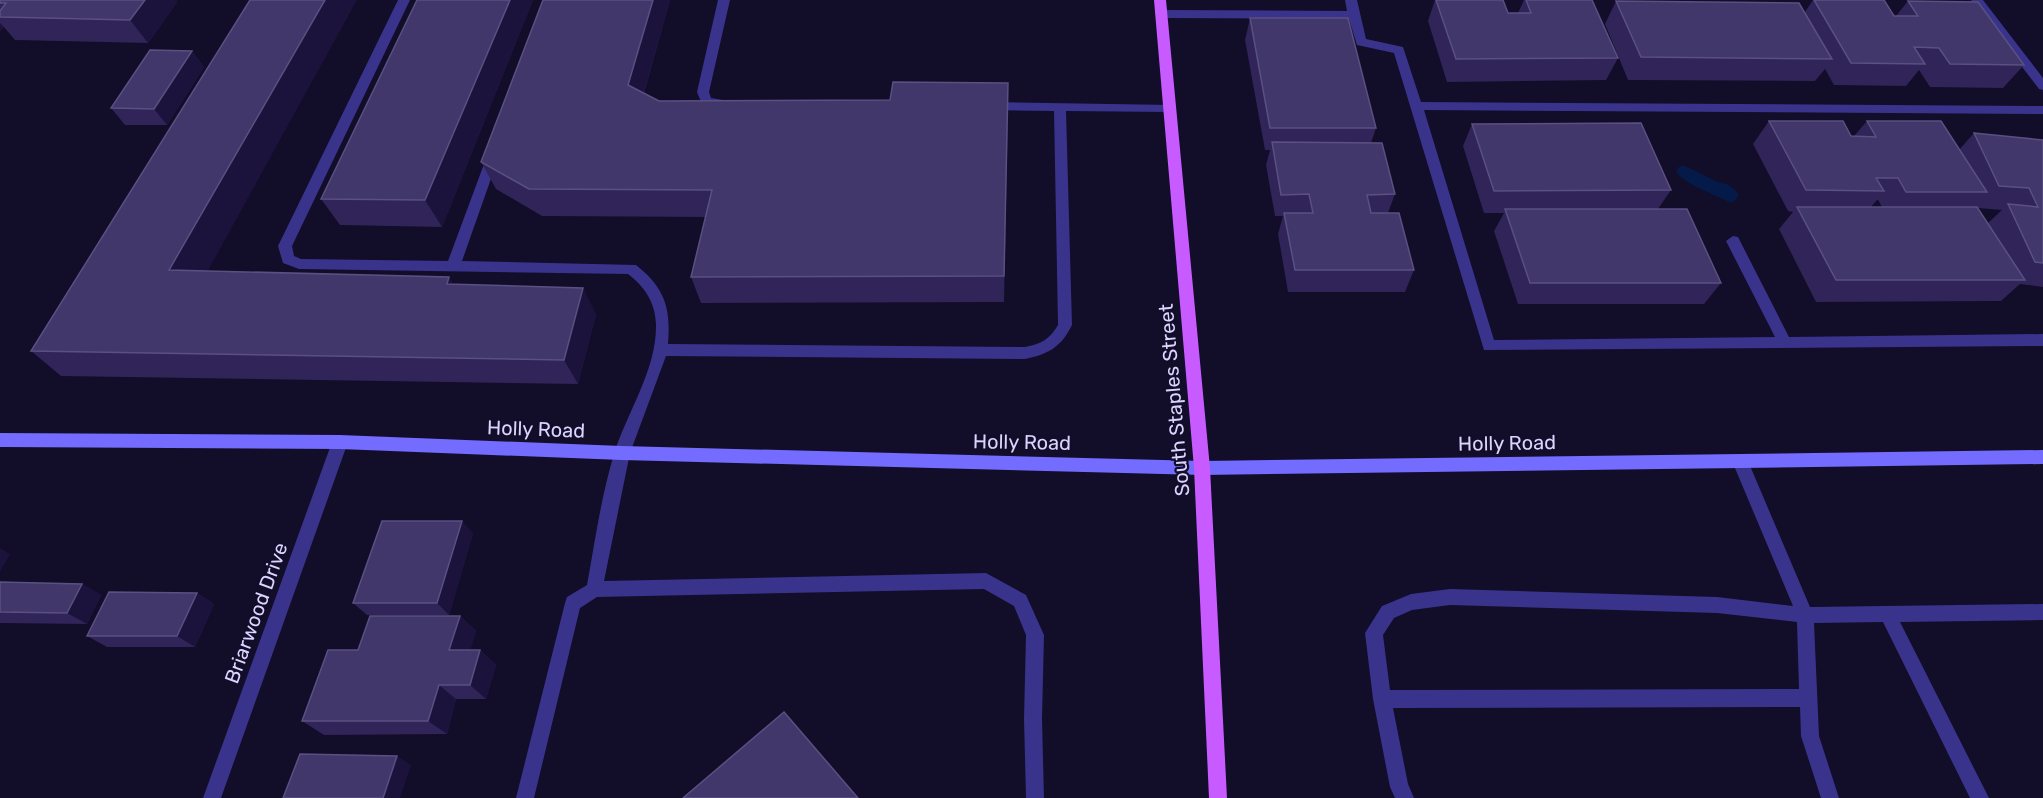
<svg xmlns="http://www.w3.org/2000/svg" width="2043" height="798" viewBox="0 0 2043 798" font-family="Rubik,sans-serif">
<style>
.water{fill:#041b4a}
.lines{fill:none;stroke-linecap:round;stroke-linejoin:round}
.lane{fill:#39338c;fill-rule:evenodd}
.street{fill:#39338c;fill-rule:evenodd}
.secondary{fill:#746bff;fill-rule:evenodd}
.primary{fill:#c75bff;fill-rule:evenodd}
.wall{fill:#302458;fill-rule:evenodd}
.shaded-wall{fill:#1c133d}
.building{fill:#42376a;stroke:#5a5081;stroke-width:1.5}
.labels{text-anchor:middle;stroke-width:4.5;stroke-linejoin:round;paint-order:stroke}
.street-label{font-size:20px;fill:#dad4ff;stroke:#120d28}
</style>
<rect width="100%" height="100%" fill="#120d28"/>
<path class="water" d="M1680 166H1685L1720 183C1729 183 1734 189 1739 195L1733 202H1729C1714 194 1683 184 1676 171Z"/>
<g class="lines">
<g class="lane">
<path d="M398 0H410L292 246 294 256 301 259 448 261 487 156 493 151 499 156 462 261 636 265C665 288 671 308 668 344L1025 347C1041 344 1050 339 1058 325L1054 111 989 110 983 106 989 102 1173 105 1175 108 1169 112 1066 111 1072 325C1061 347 1049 354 1025 359L666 356 630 453 604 581 986 573 1026 595 1044 635 1042 719 1044 798H1026L1024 719 1026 635 1014 606 984 589 597 597 580 608 534 798H516L565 603 567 597 587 585C595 541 601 497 614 454 627 412 657 370 656 324 655 302 645 287 628 274L299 269 283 263 278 246Z"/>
<polygon points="718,0 730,0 709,92 711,98 729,101 731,104 729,107 702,104 697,92"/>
<polygon points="1345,0 1357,0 1366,39 1403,47 1421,102 2043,106 2043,114 1424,110 1494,340 1775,337 1726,241 1733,236 1738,237 1789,337 2043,334 2043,346 1484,350 1394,53 1357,45 1349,19 1161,18 1155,14 1161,10 1347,11"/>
<polygon points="1971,0 1983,0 2043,78 2043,90 2039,89"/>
<path d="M1740 454 1746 456 1748 461 1810 607 2043 604V620L1900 622 1989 798H1970L1883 622 1814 623 1819 736 1839 798H1821L1801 736 1800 707 1393 708 1408 784 1414 798H1395L1390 787 1373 699 1365 633 1382 606 1411 594 1450 589 1717 597 1793 606 1732 461 1734 456ZM1450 605 1717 613 1797 622 1799 689 1390 690 1383 635 1394 618 1412 610Z"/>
</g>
<polygon class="street" points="340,435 345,437 348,442 221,798 203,798 332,442 335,437"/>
<polygon class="secondary" points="0,433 340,435 622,446 1202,461 2043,450 2043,464 1202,475 622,460 340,449 0,447"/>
<polygon class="primary" points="1154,0 1166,0 1210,468 1227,798 1209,798 1194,468"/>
</g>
<g class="wall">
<polygon points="0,0 176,0 177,2 148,43 15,40 4,27 0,31"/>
<polygon points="417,0 533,0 442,227 340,225 321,199"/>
<polygon points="543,0 670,0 644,93 659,101 890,100 1008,83 1008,111 1004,302 701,303 691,277 706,217 542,216 496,189 481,162"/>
<polygon points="1435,0 1503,0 1508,13 1518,13 1524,0 1592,0 1618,58 1606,80 1447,82 1428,21"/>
<polygon points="1813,0 1884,0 1894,16 1896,16 1908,1 2024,65 2003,88 1930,87 1919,70 1906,86 1834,85 1825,69 1815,81 1628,80 1605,24 1616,1 1805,12"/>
<polygon points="1250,18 1376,128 1371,143 1395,194 1388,213 1414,270 1405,292 1288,292 1278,234 1283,216 1275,216 1266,165 1270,150 1265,150 1245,40"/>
<polygon points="192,51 204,67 167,125 125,125 111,108"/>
<path d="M1769 121 1854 136 1867 121 1959 150 1974 133 2043 140V287L2020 284 2001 301 1816 302 1779 229 1793 212 1788 211 1753 144ZM1877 200H1878L1882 207H1871ZM1978 208 2002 210 1988 223Z"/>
<polygon points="1472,124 1671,190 1658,209 1721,283 1704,304 1518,304 1494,231 1504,213 1484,213 1463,146"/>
<polygon points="208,271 454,284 596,314 578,384 61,376 31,351"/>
<polygon points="473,533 449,615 367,615 353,603"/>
<polygon points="0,582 82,584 101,595 87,624 0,623"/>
<polygon points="197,593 214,604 195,647 107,647 87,636"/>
<polygon points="460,616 476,631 470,650 480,650 496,665 486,699 456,699 447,734 324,735 302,721 358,650"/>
</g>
<g class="shaded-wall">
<polygon points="145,0 176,0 177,2 148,43 130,20"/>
<polygon points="325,0 357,0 194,296 169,270"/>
<polygon points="510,0 533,0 442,227 425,200"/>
<polygon points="653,0 670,0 638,113 628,85"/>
<polygon points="0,23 4,27 0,31"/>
<polygon points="192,51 204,67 167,125 154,109"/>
<polygon points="1008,83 1008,111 1004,302 1004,276"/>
<polygon points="449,277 466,303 447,284"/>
<polygon points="583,288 596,314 578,384 564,360"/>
<polygon points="462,521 473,533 449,615 437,603"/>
<polygon points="0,548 10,554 0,572"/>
<polygon points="82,584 101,595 87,624 67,613"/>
<polygon points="197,593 214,604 195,647 177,636"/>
<polygon points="460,616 476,631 466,665 449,650"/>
<polygon points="480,650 496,665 486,699 470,685"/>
<polygon points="439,685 456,699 447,734 428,721"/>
<polygon points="397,756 411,765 400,798 383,798"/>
</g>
<g class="building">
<polygon points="0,0 145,0 130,20 0,17 0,11 6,3 0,3"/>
<polygon points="250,0 325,0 169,270 449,277 447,284 583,288 564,360 31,351"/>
<polygon points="417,0 510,0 425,200 321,199"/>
<polygon points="543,0 653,0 628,85 659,101 890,100 893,82 1008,83 1004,276 691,277 712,190 529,189 481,162"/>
<polygon points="1436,0 1503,0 1508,13 1531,13 1526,0 1592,0 1618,58 1456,59"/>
<polygon points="1814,0 1884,0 1894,16 1918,16 1908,1 1978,2 2024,65 1950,64 1939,48 1914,47 1925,64 1851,63"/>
<polygon points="1616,1 1799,3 1832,59 1641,57"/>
<polygon points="1250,18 1348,18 1376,128 1270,128"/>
<polygon points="150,50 192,51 154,109 111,108"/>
<polygon points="1769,121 1843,121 1851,136 1876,137 1867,121 1941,121 1987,192 1906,192 1898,178 1876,178 1884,191 1806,190"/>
<polygon points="1641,123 1671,190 1494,191 1472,124"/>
<polygon points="1974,133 2043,140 2043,263 2035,262 2008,204 2038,207 2029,188 1999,186"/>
<polygon points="1272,142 1382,143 1395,194 1367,195 1371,213 1399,213 1414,270 1295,270 1284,213 1313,213 1309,194 1281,195"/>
<polygon points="1797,207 1977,207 2025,280 1836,280"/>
<polygon points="1505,209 1687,209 1721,283 1530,283"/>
<polygon points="382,521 462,521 437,603 353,603"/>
<polygon points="0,582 82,584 67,613 0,612"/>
<polygon points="109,592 197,593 177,636 87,636"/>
<polygon points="370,616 460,616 449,650 480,650 470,685 439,685 428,721 302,721 328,650 358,650"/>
<polygon points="784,712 858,798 683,798"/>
<polygon points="300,754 397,756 383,798 283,798"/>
</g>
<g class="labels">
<g class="street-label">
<text transform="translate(1174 400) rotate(-95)" y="7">South Staples Street</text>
<text transform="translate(536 429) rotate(2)" y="7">Holly Road</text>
<text transform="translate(1022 442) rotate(1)" y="7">Holly Road</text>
<text transform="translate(1507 443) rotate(-1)" y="7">Holly Road</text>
<text transform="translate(256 613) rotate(-70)" y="7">Briarwood Drive</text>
</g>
</g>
</svg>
